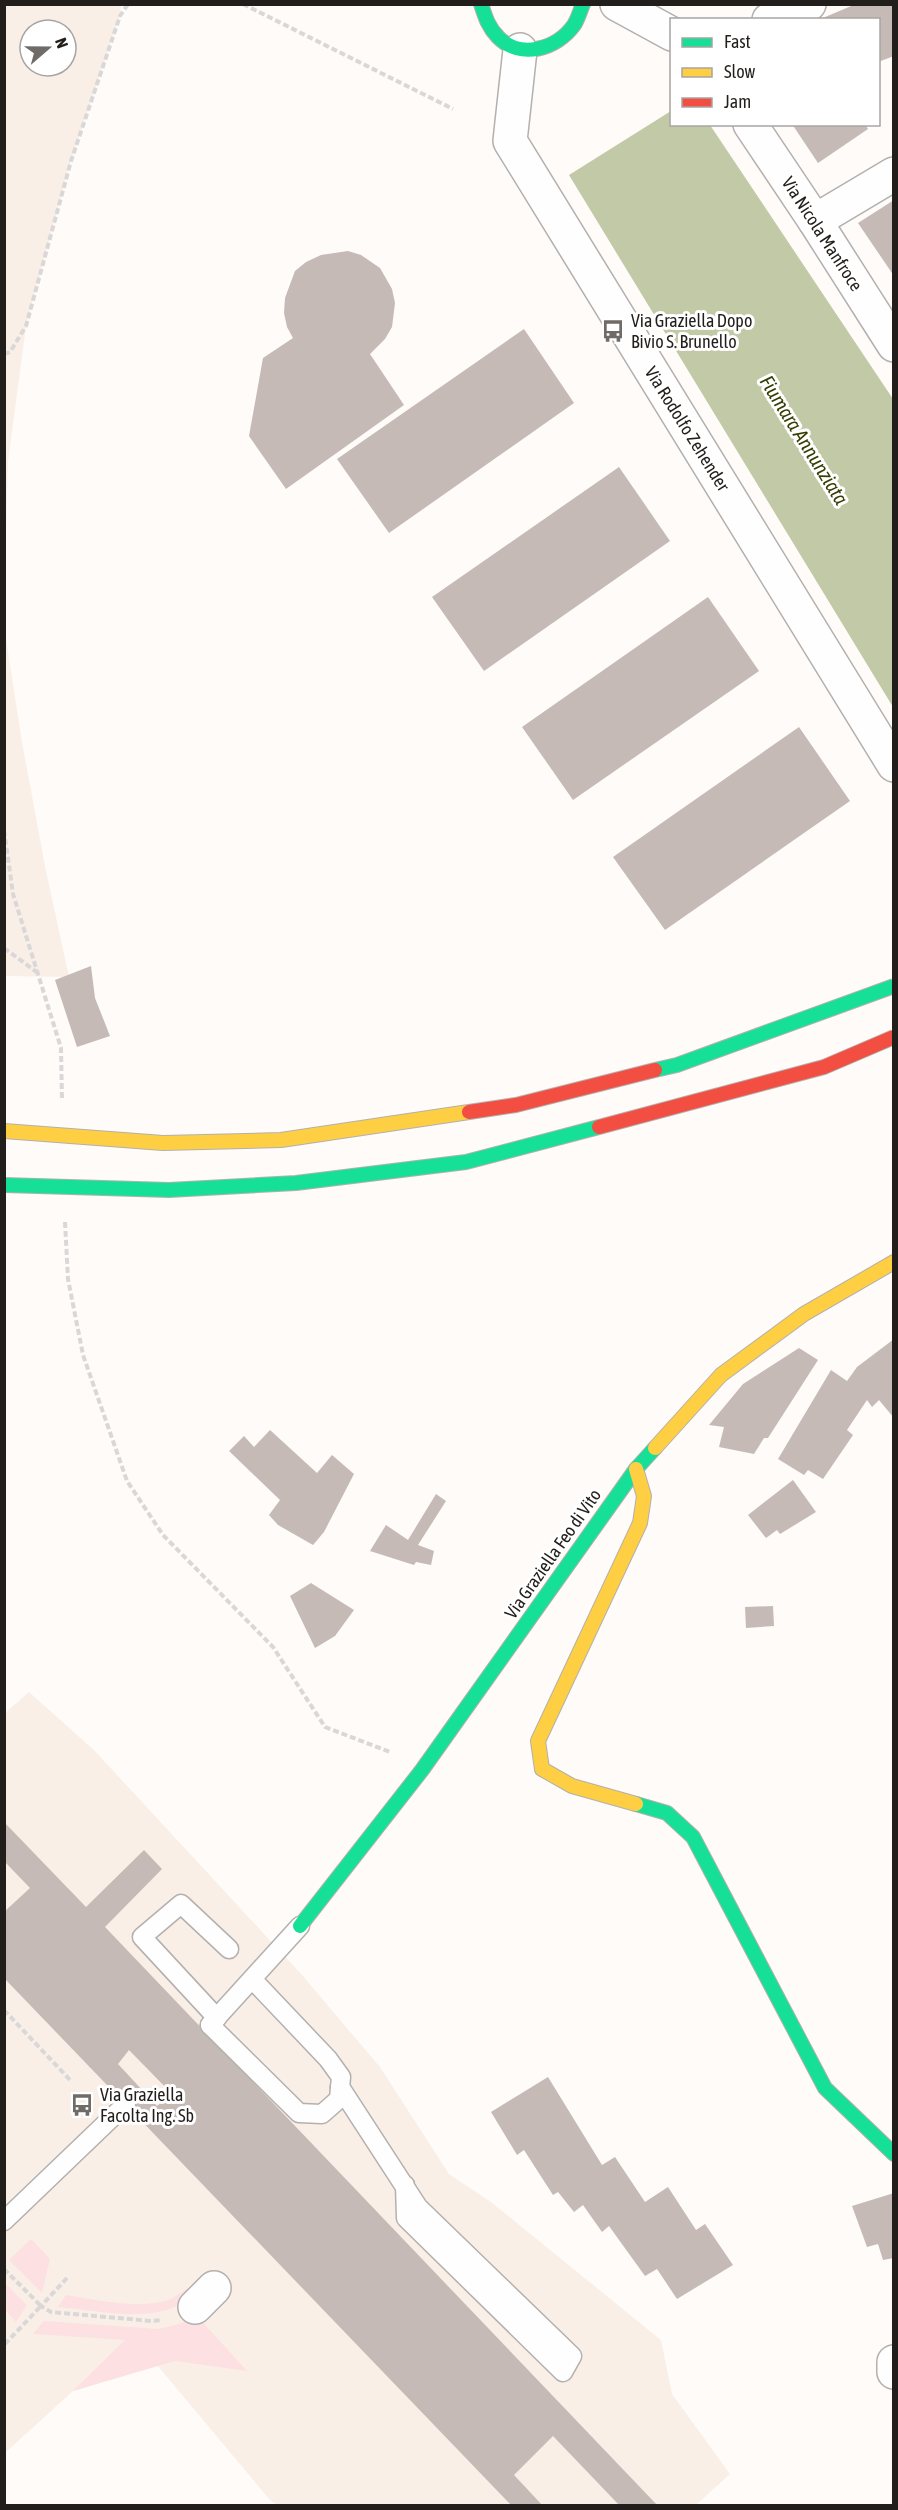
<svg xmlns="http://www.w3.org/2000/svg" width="898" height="2510" viewBox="0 0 898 2510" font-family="'Asap Condensed',sans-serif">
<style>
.built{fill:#f9efe7;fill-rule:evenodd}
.green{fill:#fde0e2}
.water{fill:#c2c9a6}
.building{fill:#c5bab6;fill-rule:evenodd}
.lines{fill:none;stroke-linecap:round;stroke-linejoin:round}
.lane-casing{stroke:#b3b0ae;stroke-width:21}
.street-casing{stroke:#b3b0ae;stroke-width:36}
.fast-casing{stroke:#b3b0ae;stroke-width:16}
.slow-casing{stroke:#b3b0ae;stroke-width:16}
.path{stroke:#d9d7d7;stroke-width:4;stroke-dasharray:6 3;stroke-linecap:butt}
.lane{stroke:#fffefe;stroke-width:18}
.street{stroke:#fffefe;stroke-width:33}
.fast{stroke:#16e098;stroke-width:14}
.slow{stroke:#ffcf43;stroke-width:14}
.fast-bridge-casing{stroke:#b3b0ae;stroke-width:16;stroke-linecap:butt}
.slow-bridge-casing{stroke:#b3b0ae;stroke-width:16;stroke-linecap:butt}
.jam-bridge-casing{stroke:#b3b0ae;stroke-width:16;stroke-linecap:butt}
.fast-bridge{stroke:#16e098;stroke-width:14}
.slow-bridge{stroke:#ffcf43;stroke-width:14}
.jam-bridge{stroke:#f24e42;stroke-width:14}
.labels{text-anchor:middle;stroke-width:6;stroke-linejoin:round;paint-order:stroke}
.street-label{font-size:18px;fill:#221e1b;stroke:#fff}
.poi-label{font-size:18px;fill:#221e1b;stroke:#fff;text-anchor:start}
.water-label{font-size:20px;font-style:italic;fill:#373f03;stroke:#fff}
</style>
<rect width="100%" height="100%" fill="#fefbf9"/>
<g class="built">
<path d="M5 4 121 5 120 16 71 161 26 326 8 462 5 565ZM30 30H66V66H30Z"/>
<polygon points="4,626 22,742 45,866 69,977 5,976"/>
<polygon points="29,1692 94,1750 302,1975 380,2067 449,2174 491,2202 661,2340 672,2394 730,2474 696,2505 277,2505 270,2500 157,2365 73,2391 5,2453 4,1714"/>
</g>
<g class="green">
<polygon points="31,2239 50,2259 42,2293 9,2260"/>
<polygon points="4,2282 27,2305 16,2322 5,2310"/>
<path d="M187 2289 199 2292C161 2327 105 2311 58 2307L66 2295C96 2300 142 2310 171 2299 176 2296 182 2292 187 2289Z"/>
<polygon points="196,2315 247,2371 175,2361 73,2391 125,2340 33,2334 44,2321 159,2329 182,2323"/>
</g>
<polygon class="water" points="671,111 672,124 710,125 893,399 893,707 569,175"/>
<g class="building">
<polygon points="856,4 894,4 894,56 878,62 878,20 818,20"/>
<polygon points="792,124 865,124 868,129 818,163"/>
<polygon points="894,200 894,276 858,223"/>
<polygon points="348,251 361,255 380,268 392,289 395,303 392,327 385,339 370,354 404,405 286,489 249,436 263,358 293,338 287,327 284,313 285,298 295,271 306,262 321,255"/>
<polygon points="524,329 574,403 389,533 337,459"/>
<polygon points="619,467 670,541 484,671 432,597"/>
<polygon points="708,597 759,671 573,800 522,727"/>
<polygon points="799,727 850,801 665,930 613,857"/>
<polygon points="91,966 95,998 110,1036 77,1047 55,980"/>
<polygon points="894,1339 894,1418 879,1400 872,1407 867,1400 847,1430 853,1435 823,1479 808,1470 804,1475 778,1459 831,1370 847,1381 857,1367"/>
<polygon points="799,1348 818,1360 768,1438 764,1438 754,1454 719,1447 724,1427 709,1425 743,1384"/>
<polygon points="270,1430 317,1473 332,1455 354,1474 324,1532 313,1545 278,1525 269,1515 280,1500 229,1451 244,1436 254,1447"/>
<polygon points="793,1480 816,1512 780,1534 777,1530 766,1538 748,1515"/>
<polygon points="436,1494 446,1501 418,1545 434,1551 431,1565 416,1562 414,1565 370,1551 386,1525 408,1540"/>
<polygon points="311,1583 354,1610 335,1636 315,1648 290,1596"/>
<polygon points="773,1606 774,1626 746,1628 745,1607"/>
<path d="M4 1822 86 1907 144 1850 162 1869 105 1927 658 2506H620L553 2436 514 2475 543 2506H512L4 1978V1912L30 1888 4 1861ZM129 2050 172 2094 157 2106 118 2064Z"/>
<polygon points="548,2077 602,2165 615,2157 645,2202 668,2187 696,2230 705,2224 733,2265 677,2299 657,2269 645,2276 609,2226 602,2232 583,2205 574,2212 558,2192 553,2195 524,2150 517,2155 491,2112"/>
<polygon points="894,2193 894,2258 883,2260 878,2244 867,2247 852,2206"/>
</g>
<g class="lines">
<g class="lane-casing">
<g id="lane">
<polyline points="217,2018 142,1937 181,1904 229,1949"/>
<polyline points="210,2025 299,2113 322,2114 339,2099 341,2077 328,2059 253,1980"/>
<polyline points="210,2025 300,1926"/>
<polyline points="340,2087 418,2207 572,2356 563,2372 406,2218 405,2185"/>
<polyline points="4,2221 126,2104"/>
</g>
</g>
<g class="street-casing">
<g id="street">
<polyline points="617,4 672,34"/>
<polyline points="769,20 809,4"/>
<polyline points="520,50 510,141 894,765"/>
<polyline points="750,124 815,221 894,345"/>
<polyline points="815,221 894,174"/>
<polyline points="195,2307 214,2288"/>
<polyline points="894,2362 894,2372"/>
</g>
</g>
<g class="fast-casing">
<g id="fast">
<path d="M481 4C485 16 488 27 498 37 520 60 557 49 574 25 578 19 580 11 583 4"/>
<polyline points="636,1804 667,1813 693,1837 825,2088 894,2154"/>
<polyline points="300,1926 422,1770 636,1469 655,1448"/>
</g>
</g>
<g class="slow-casing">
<g id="slow">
<polyline points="655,1448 721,1375 804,1314 894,1262"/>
<polyline points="636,1804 572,1786 542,1769 538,1741 640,1523 644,1496 636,1469"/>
</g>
</g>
<g class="path">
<polyline points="243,4 453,109"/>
<polyline points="4,354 10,352 26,326 71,161 120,16 128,4"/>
<polyline points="4,830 13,894 61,1048 62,1100"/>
<polyline points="4,948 38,973"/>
<polyline points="65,1222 68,1279 83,1355 127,1481 163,1535 273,1647 325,1727 390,1752"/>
<polyline points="4,2010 72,2082"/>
<polyline points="4,2269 41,2306 4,2345"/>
<polyline points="67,2278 41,2306 51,2312 151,2321 162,2320"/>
</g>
<use href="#lane" class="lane"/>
<use href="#street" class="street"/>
<use href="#fast" class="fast"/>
<use href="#slow" class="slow"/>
<g class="fast-bridge-casing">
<g id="fast-bridge">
<polyline points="655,1070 677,1065 894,986"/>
<polyline points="4,1185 169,1190 296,1183 466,1162 599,1127"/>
</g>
</g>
<g class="slow-bridge-casing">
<polyline id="slow-bridge" points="4,1131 163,1143 281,1140 469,1112"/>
</g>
<g class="jam-bridge-casing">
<g id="jam-bridge">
<polyline points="469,1112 516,1105 655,1070"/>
<polyline points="599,1127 824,1067 894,1037"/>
</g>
</g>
<use href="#fast-bridge" class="fast-bridge"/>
<use href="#slow-bridge" class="slow-bridge"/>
<use href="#jam-bridge" class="jam-bridge"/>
</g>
<defs>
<g id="bus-bare" transform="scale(1.8)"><path d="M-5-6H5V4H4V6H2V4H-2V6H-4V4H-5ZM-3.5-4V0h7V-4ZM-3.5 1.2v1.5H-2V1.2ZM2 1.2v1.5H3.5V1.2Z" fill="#6f6b69" stroke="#fff" stroke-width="2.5" paint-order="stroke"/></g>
</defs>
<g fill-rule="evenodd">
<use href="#bus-bare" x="613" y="331"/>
<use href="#bus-bare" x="82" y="2105"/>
</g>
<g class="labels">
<g class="street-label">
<text transform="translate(822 234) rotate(57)" y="6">Via Nicola Manfroce</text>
<text transform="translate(687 429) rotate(58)" y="6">Via Rodolfo Zehender</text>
<text transform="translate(553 1554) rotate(-55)" y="6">Via Graziella Feo di Vito</text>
</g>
<g class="poi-label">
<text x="631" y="327">Via Graziella Dopo<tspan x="631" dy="21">Bivio S. Brunello</tspan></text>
<text x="100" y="2101">Via Graziella<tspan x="100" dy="21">Facolta Ing. Sb</tspan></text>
</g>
<g class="water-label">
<text transform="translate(804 440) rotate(58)" y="7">Fiumara Annunziata</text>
</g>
</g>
<rect width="898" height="2510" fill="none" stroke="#221e1b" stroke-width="12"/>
<rect x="670" y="18" width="210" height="108" fill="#ffffff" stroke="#a7a5a4" stroke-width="1.5"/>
<rect x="682" y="38" width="30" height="9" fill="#16e098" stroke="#a7a5a4" stroke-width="1.5"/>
<text x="724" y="48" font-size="18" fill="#221e1b">Fast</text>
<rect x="682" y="68" width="30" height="9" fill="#ffcf43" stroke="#a7a5a4" stroke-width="1.5"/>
<text x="724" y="78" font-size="18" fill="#221e1b">Slow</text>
<rect x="682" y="98" width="30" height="9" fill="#f24e42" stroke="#a7a5a4" stroke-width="1.5"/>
<text x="724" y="108" font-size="18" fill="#221e1b">Jam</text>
<g transform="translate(48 48) rotate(70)"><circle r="28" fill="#ffffff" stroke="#a7a5a4" stroke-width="1.5"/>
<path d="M0-4.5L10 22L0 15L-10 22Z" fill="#6f6b69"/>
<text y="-9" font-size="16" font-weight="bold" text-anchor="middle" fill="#221e1b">N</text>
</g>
</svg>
